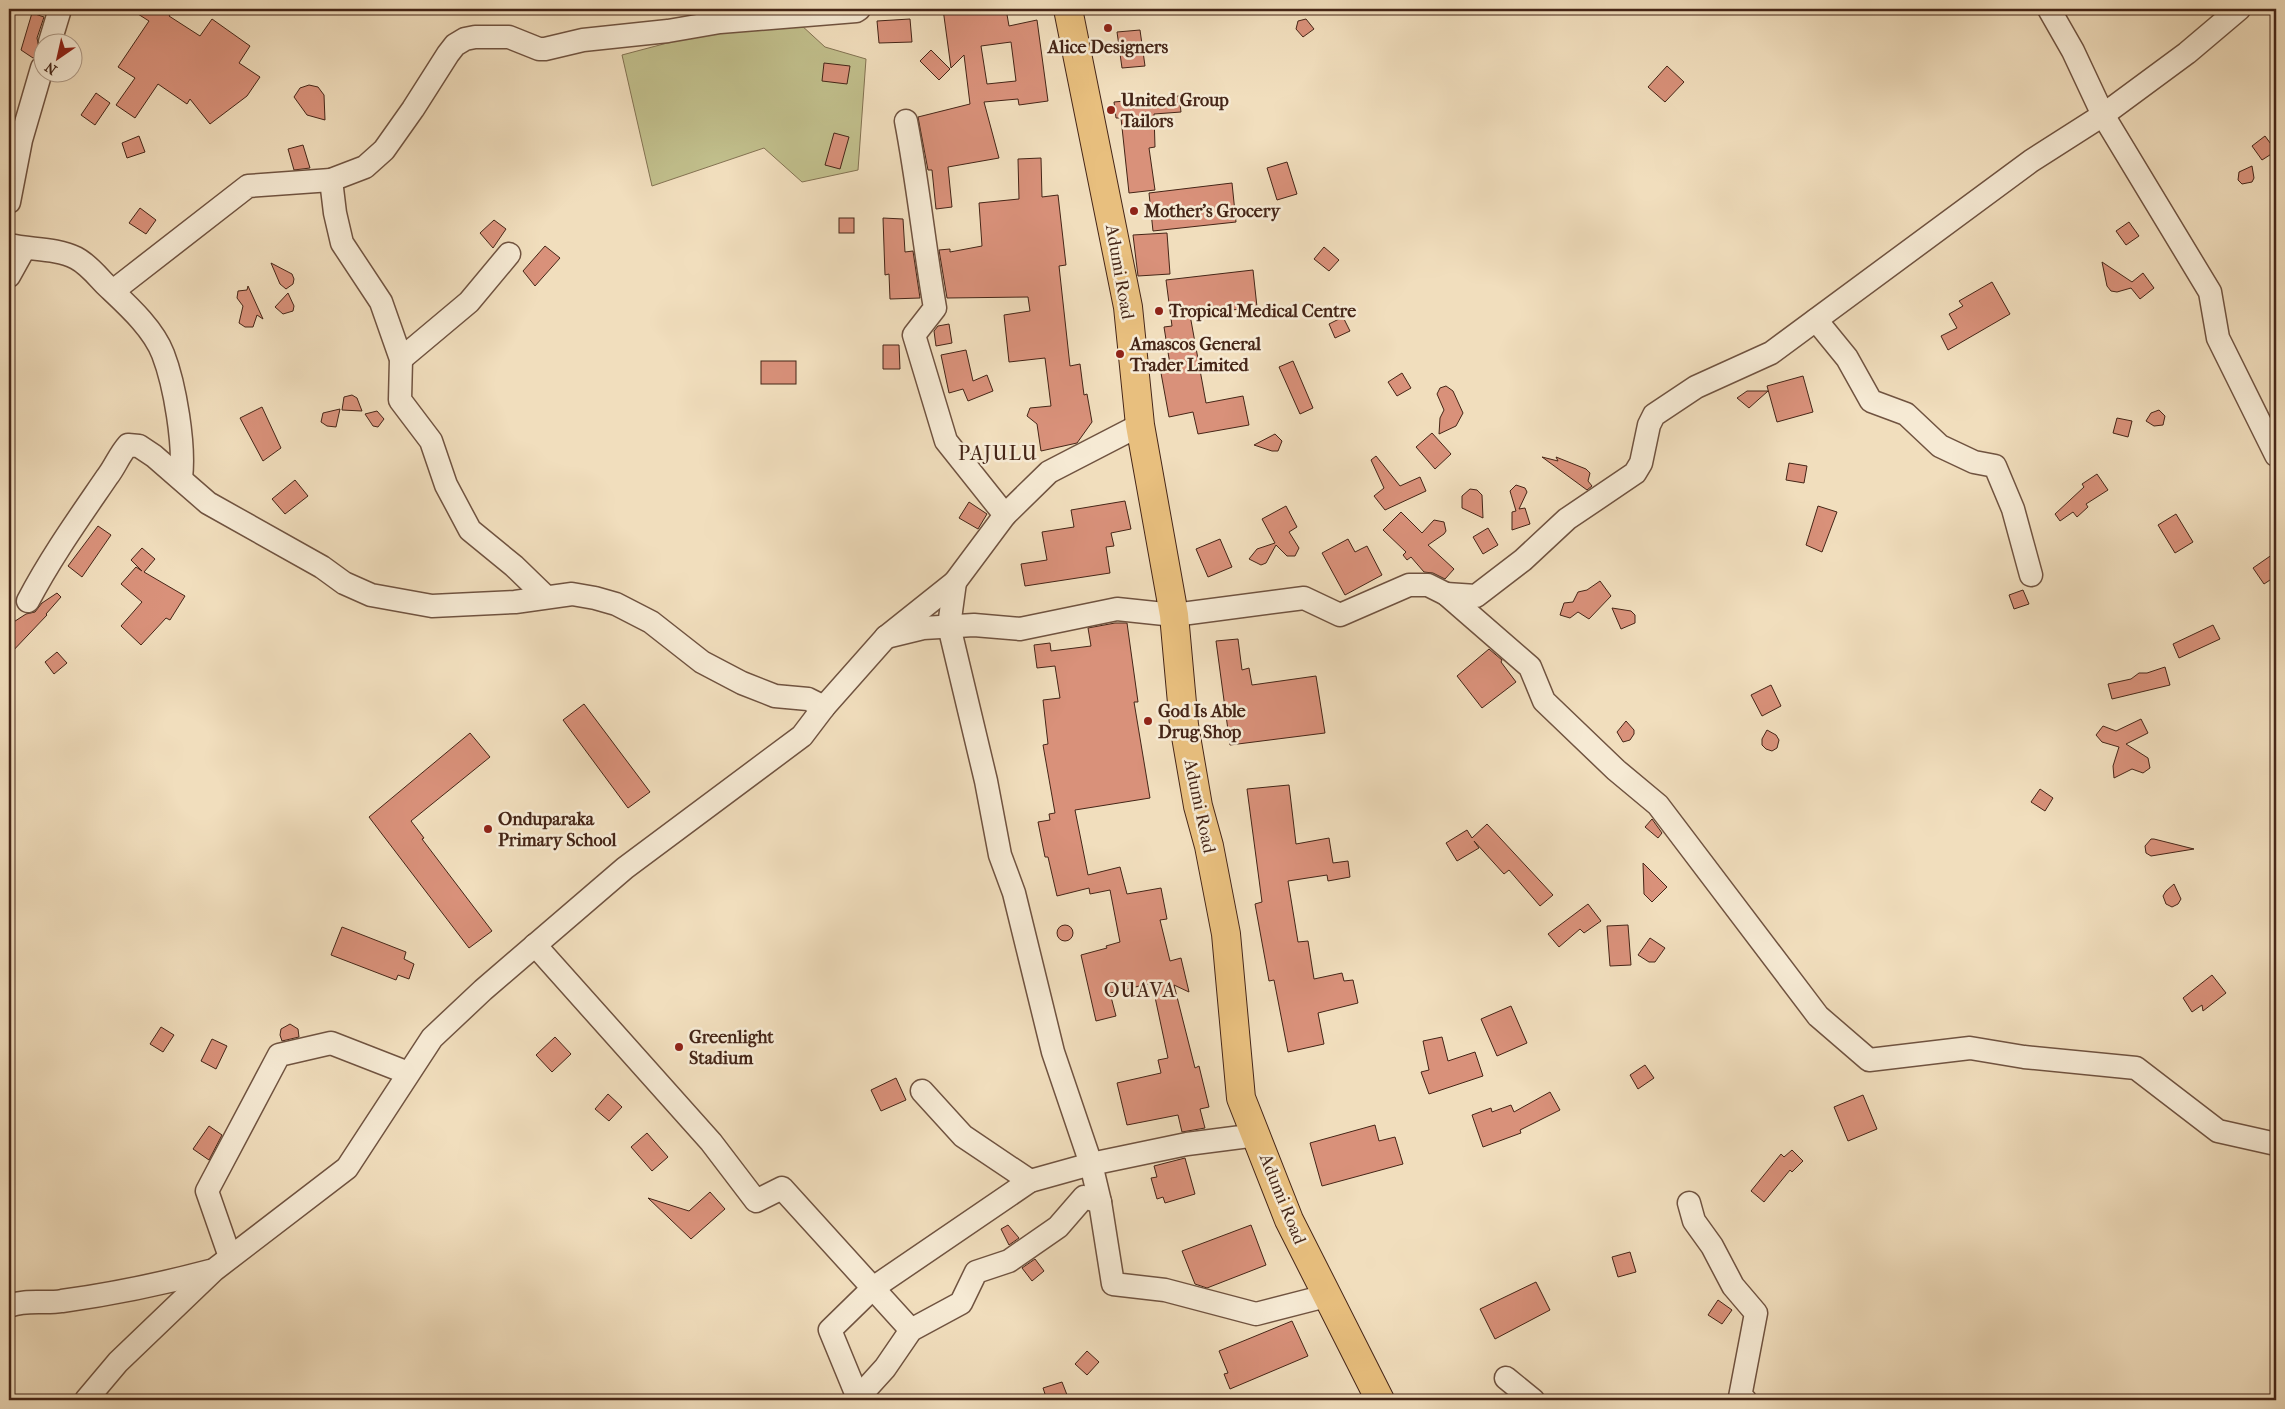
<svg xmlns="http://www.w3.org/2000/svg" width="2285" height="1409" viewBox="0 0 2285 1409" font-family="'IM FELL French Canon',serif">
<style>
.green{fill:#c1bf8c;stroke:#837252}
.building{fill:#d9917a;stroke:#452517;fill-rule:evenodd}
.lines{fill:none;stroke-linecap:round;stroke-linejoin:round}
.minor-casing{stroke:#705340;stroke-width:25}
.major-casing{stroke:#452517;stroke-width:30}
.minor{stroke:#f6ead4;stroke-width:22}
.major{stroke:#e8bf7e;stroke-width:28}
.poi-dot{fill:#8f2418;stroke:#f6ead4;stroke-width:2}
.labels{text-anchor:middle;stroke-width:5;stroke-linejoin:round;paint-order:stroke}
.poi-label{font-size:18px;font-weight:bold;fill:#452517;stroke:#f6ead4;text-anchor:start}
.street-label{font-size:18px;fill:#452517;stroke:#f6ead4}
.quarter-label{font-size:20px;letter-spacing:1px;fill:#452517;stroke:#f6ead4}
</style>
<rect width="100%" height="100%" fill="#f1debd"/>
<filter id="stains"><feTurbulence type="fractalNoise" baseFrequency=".004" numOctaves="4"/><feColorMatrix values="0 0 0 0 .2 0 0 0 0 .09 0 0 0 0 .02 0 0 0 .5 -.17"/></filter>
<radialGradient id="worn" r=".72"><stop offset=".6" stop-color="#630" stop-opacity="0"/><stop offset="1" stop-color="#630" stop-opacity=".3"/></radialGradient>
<polygon class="green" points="690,9 763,9 800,24 825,47 866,59 858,170 802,182 764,148 652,186 622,55 690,37"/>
<g class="building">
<polygon points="130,9 174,9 169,16 200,36 212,19 250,46 239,63 260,77 247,96 210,124 190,99 187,104 158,84 135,118 116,105 135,78 118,67 149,21"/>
<path d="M943 9H1006L1009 26 1037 20 1048 101 1019 105 1018 99 984 102 999 158 948 167 952 207 936 209 932 170H928L918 117 970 104 964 55 951 68ZM1011 42 1016 81 987 84 981 46Z"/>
<polygon points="32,13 44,17 37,38 39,48 36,57 33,58 21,50"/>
<polygon points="910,19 912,42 879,43 877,21"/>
<polygon points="1306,19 1314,29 1303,37 1296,29 1298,21"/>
<polygon points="1140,30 1145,66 1122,68 1117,32"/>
<polygon points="931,50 950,69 939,80 920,61"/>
<polygon points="824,63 850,66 847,84 822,81"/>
<polygon points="1667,66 1684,82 1665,102 1648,87"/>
<polygon points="309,85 318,87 324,95 325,120 307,115 294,97 300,88"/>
<polygon points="96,93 110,103 95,125 81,115"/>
<polygon points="1179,96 1181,112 1154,114 1155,147 1149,148 1155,190 1129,193 1121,118 1116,118 1114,102"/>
<polygon points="834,133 849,137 840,169 825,165"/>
<polygon points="139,136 145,152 127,158 122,143"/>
<polygon points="2265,136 2276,151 2262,160 2252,146"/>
<polygon points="303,145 310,168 294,170 288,149"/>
<polygon points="1041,158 1042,197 1058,195 1066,265 1059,266 1070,366 1080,364 1084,395 1087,394 1092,422 1077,443 1041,451 1037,424 1027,416 1030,408 1051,406 1045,358 1009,362 1004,315 1030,311 1028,297 947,298 939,250 950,249 950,252 982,246 979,203 1019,199 1018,159"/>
<polygon points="1287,162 1297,194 1277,200 1267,168"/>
<polygon points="2252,166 2254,178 2252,182 2242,184 2238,180 2239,172"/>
<polygon points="1232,183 1236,222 1153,231 1149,193"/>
<polygon points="140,208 156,220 146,234 129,223"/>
<rect x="839" y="218" width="15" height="15"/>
<polygon points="883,218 903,219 905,252 913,251 920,298 890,299 889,274 885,275"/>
<polygon points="494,220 506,229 493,248 480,233"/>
<polygon points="2129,222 2139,236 2126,245 2116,231"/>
<polygon points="1167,233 1170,274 1138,276 1133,235"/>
<polygon points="545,246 560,258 535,286 523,271"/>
<polygon points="1324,247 1339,260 1329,271 1314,259"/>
<polygon points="2102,262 2132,282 2143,273 2154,288 2140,299 2131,288 2117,292 2111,291 2107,286"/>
<polygon points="271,263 292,274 294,279 293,284 286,289 280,284"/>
<polygon points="1253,270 1257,307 1190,315 1206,403 1243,396 1249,425 1198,434 1193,412 1169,417 1161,373 1171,371 1164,327 1172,326 1166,280"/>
<polygon points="1992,282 2010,314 1948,350 1941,336 1957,328 1949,314 1963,306 1959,301"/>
<polygon points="248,286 263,319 257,315 253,327 245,327 239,323 243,306 237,298 238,291 247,290"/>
<polygon points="288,293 294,306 293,311 283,314 275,307"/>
<polygon points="1343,317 1350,331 1335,338 1329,324"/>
<polygon points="949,324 952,343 936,346 934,331 938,326"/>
<polygon points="883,345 899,345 900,369 883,369"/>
<polygon points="966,350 973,381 987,375 993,391 968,401 963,389 949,393 941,355"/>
<rect x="761" y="361" width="35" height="23"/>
<polygon points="1293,361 1313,408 1300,414 1279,367"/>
<polygon points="1402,373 1411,388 1397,396 1388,382"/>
<polygon points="1803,376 1813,412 1777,422 1767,386"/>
<polygon points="1446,386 1453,391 1463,413 1456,426 1439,434 1440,418 1444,410 1437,394 1440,388"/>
<polygon points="1747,391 1768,391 1749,408 1737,398"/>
<polygon points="352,395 357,398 362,411 342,410 344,397"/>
<polygon points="262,407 281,448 263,461 240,418"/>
<polygon points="340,409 336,427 327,426 321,422 323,413"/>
<polygon points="2159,410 2165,416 2163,425 2154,426 2146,421 2151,413"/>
<polygon points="377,411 384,419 378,427 373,426 365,414"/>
<polygon points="2117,418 2132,421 2128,437 2113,433"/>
<polygon points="1432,433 1451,454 1435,469 1416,447"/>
<polygon points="1275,434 1282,441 1278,451 1272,451 1254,445"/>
<polygon points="1376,456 1400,486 1420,477 1426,491 1385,510 1374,496 1384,488 1371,460"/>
<polygon points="1542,457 1558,461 1556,457 1586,469 1590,473 1588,481 1592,486 1587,490"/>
<polygon points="1789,463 1807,466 1804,483 1786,480"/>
<polygon points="2097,474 2108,490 2086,504 2088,507 2077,517 2073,512 2060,521 2055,514 2084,487 2082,484"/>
<polygon points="295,480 308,496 285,514 272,499"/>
<polygon points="1516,485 1525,488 1527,492 1519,509 1525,508 1530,524 1512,530 1512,512 1516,511 1510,491"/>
<polygon points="1470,489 1477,490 1482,495 1483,518 1462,508 1462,496"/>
<polygon points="1125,501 1131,529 1111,533 1114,546 1106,547 1110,573 1025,586 1021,564 1047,560 1042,532 1074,527 1071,510"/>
<polygon points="969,502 987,514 978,529 959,518"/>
<polygon points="1286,506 1297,527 1289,532 1299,548 1295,556 1287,556 1276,545 1266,563 1261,565 1249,559 1257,549 1275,543 1262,519"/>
<polygon points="1818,506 1837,512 1822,552 1806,545"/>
<polygon points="1401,512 1422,533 1434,520 1444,522 1446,531 1444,534 1428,545 1454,569 1445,579 1433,573 1424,572 1411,557 1407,560 1403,555 1406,552 1383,530"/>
<polygon points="2176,514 2193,542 2175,553 2158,525"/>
<polygon points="98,526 111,535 82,577 68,566"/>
<polygon points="1488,528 1498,545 1483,554 1473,537"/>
<polygon points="1220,539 1232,567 1208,577 1196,549"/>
<polygon points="1348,539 1355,552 1367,546 1382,575 1345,595 1322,553"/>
<polygon points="142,548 155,559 144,572 185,596 170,620 166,618 141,645 121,626 142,602 121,584 136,567 142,571 131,560"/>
<polygon points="2276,552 2276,576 2264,584 2253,568"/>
<polygon points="1600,581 1611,596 1589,619 1578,612 1570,618 1560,615 1564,603 1573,602 1578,592 1587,590"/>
<polygon points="2023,590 2029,604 2014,609 2009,595"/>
<polygon points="57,593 61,597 46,614 47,615 9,655 9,625 26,614 35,612 42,603"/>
<polygon points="1612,608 1631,611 1635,615 1635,623 1621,629"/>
<polygon points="1115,623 1127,623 1138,702 1134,702 1150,798 1075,810 1088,875 1120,867 1127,894 1161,888 1167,919 1160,920 1170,961 1181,958 1189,992 1174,985 1195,1068 1199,1066 1209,1107 1200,1109 1205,1128 1182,1132 1178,1115 1127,1125 1117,1083 1161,1073 1158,1060 1168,1058 1152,983 1110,993 1116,1016 1096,1021 1081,955 1107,948 1106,946 1120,942 1110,890 1090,894 1089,888 1057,896 1048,857 1045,857 1038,822 1050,820 1049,814 1055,813 1043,745 1048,744 1043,700 1060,698 1055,666 1037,668 1034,645 1050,643 1051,651 1091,646 1088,628"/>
<polygon points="2213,625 2220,639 2179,658 2173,644"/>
<polygon points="1238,639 1242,670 1249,668 1252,685 1316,676 1325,733 1230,745 1216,641"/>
<polygon points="1489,649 1502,660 1501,662 1516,682 1482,708 1457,676"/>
<polygon points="57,652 67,663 54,674 45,662"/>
<polygon points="2165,667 2170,685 2112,699 2108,684 2131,679 2139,673 2147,673"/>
<polygon points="1771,685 1781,706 1762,716 1751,695"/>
<polygon points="584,704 650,792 628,808 563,720"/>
<polygon points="2141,719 2148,733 2126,744 2148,758 2150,768 2143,773 2132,769 2114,778 2113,766 2119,747 2102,742 2096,735 2103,726 2116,731"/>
<polygon points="1626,721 1634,730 1634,734 1630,740 1623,742 1617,732"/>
<polygon points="1767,730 1776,735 1779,740 1777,748 1772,751 1766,749 1762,745 1762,739"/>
<polygon points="470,733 490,757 411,821 424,838 422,839 492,931 469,948 369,817"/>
<polygon points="1289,785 1296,844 1329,838 1333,863 1348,861 1350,877 1328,881 1327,875 1288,881 1298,942 1308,941 1314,979 1342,973 1344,981 1353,980 1358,1003 1318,1013 1324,1044 1288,1052 1274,980 1269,981 1255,904 1262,902 1247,789"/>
<polygon points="2040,789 2053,798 2045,811 2031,802"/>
<polygon points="1652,819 1662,833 1658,838 1645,827"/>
<polygon points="1487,824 1553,895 1540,906 1509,870 1504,874 1474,841 1479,848 1457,861 1446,843 1467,830 1472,838"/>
<polygon points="2151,839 2154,839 2194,849 2151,856 2146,853 2145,846"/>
<polygon points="1643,863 1667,887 1652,902 1644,894"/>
<polygon points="2174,884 2181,899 2178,904 2172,907 2166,904 2163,896 2166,891"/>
<polygon points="1588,904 1601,921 1584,933 1580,929 1559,947 1548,934"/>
<circle cx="1065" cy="933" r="8"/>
<polygon points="1628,925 1631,965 1610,966 1607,926"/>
<polygon points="342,927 406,952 404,959 414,964 409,979 398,975 396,980 331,955"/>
<polygon points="1650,938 1665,948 1655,962 1649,962 1638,955"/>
<polygon points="2212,975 2226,993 2203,1011 2202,1005 2192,1012 2183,998"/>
<polygon points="1511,1006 1527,1043 1497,1056 1481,1019"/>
<polygon points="290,1024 298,1029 299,1037 282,1041 280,1035 281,1029"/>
<polygon points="161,1027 174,1035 163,1052 150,1044"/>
<polygon points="555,1037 571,1054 552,1072 536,1055"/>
<polygon points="1442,1037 1448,1061 1475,1052 1483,1076 1429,1094 1421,1072 1429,1070 1423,1041"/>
<polygon points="212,1039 227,1046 216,1069 201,1061"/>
<polygon points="1645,1065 1654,1078 1638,1089 1630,1075"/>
<polygon points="896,1078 906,1100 881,1111 871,1090"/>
<polygon points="1550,1092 1560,1110 1520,1130 1521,1133 1483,1147 1472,1115 1491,1108 1492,1112 1511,1105 1514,1112"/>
<polygon points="608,1094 622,1107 609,1121 595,1109"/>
<polygon points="1863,1095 1877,1129 1848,1141 1834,1107"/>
<polygon points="1375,1125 1379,1141 1395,1137 1403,1164 1322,1186 1310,1143"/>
<polygon points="209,1126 222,1135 209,1160 193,1149"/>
<polygon points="647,1133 668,1157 652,1171 631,1147"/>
<polygon points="1792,1150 1803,1161 1792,1172 1790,1170 1764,1202 1751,1191 1781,1154 1784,1157"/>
<polygon points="1185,1158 1195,1194 1165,1203 1163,1197 1157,1199 1151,1178 1157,1177 1154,1166"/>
<polygon points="710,1192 725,1209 691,1239 648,1198 689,1211"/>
<polygon points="1008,1225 1019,1238 1009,1245 1001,1229"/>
<polygon points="1251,1225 1266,1265 1207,1288 1195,1284 1182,1251"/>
<polygon points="1630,1252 1636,1272 1618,1277 1612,1257"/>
<polygon points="1035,1259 1044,1271 1032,1281 1022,1268"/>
<polygon points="1536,1282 1550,1310 1495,1339 1480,1309"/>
<polygon points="1718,1300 1732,1310 1722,1324 1708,1315"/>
<polygon points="1292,1321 1308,1356 1230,1389 1224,1374 1228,1373 1219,1351"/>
<polygon points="1087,1351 1099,1362 1087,1375 1075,1364"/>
<polygon points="1062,1382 1069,1400 1047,1400 1043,1388"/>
</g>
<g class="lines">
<g class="minor-casing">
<g id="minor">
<polyline points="2049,9 2073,51 2103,115 2210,292 2218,338 2276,455"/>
<polyline points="50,42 60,9"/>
<path d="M906 121C918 183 924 245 935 308L914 335 946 441 1005 515"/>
<polyline points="331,180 335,213 342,243 381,302 401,359 400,400 431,441 446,485 470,530 514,566 546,597"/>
<polyline points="9,202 21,140 42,68"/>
<path d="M9 245C30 250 56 248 76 258 88 264 98 277 107 286 127 305 153 328 163 354 175 385 185 445 181 478"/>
<polyline points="9,276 24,249"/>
<polyline points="113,291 248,186 331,180 365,167 384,150 413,109 448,54 455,45 465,39 475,37 509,37 539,49 545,49 583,40 668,31 720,22 856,11 859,9"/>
<polyline points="1816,320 1847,358 1871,401 1906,414 1940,446 1974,462 1995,466 2013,509 2031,575"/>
<polyline points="401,359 469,302 509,254"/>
<polyline points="955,582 949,626 986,781 1000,855 1014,893 1053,1052 1091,1164 1100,1202"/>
<polyline points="1446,594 1476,596 1523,560 1567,519 1635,473 1641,463 1649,425 1654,415 1696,387 1771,353 2031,161 2103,115 2187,53 2239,9"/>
<path d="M28 601C51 557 79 518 107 477 115 467 119 455 128 445L139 446 154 456 208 503 322 567 344 583 371 595 432 606 515 602 572 594 595 598 616 604 651 622 702 662 742 683 775 696 808 699 824 707"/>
<polyline points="886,637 923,628 974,625 1020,629 1117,609 1174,615 1304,598 1340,615 1409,585 1428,585 1446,594 1530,667 1544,701 1616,770 1658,805 1818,1016 1869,1060 1970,1048 2024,1057 2136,1068 2218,1131 2276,1144"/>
<polyline points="535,945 711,1142 756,1201 782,1188 911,1330"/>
<polyline points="922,1091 963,1136 1030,1181"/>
<polyline points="1689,1203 1694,1221 1712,1246 1733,1286 1756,1313 1740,1397 1745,1400"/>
<polyline points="230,1257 207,1191 279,1055 331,1043 408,1073"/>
<path d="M9 1306C26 1299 45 1304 62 1301 113 1294 161 1284 210 1271"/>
<polyline points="1506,1378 1533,1400"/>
<polyline points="858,1398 830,1330 873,1288 1030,1181 1091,1164 1187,1144 1257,1135"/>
<polyline points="86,1400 118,1362 214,1270 347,1168 432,1038 483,990 625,868 802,736 824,707 886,637 955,582 1005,515 1049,472 1140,425"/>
<polyline points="856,1400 885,1368 911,1330 961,1303 976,1272 1009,1261 1058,1227 1084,1197 1100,1202 1113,1284 1165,1290 1256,1314 1326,1296"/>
</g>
</g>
<g class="major-casing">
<polyline id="major" points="1068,9 1128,307 1140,425 1174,615 1184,725 1198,806 1209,846 1226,934 1241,1098 1289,1220 1380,1400"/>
</g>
<use href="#minor" class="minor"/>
<use href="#major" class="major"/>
</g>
<g class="poi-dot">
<circle cx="1108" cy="28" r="5"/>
<circle cx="1111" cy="110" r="5"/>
<circle cx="1134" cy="211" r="5"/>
<circle cx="1159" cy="311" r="5"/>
<circle cx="1120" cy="354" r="5"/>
<circle cx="1148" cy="721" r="5"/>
<circle cx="488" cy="829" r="5"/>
<circle cx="679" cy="1047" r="5"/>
</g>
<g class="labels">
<g class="poi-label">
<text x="1108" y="53" text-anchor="middle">Alice Designers</text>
<text x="1121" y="106">United Group<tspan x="1121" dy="21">Tailors</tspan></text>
<text x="1144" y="217">Mother's Grocery</text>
<text x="1169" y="317">Tropical Medical Centre</text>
<text x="1130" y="350">Amascos General<tspan x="1130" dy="21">Trader Limited</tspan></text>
<text x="1158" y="717">God Is Able<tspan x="1158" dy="21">Drug Shop</tspan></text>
<text x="498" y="825">Onduparaka<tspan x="498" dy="21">Primary School</tspan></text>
<text x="689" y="1043">Greenlight<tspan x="689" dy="21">Stadium</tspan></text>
</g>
<g class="street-label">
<text transform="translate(1120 272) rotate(80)" y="6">Adumi Road</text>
<text transform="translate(1200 806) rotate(78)" y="6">Adumi Road</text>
<text transform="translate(1283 1199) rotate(68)" y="6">Adumi Road</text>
</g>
<g class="quarter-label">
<text x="998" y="460">PAJULU</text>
<text x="1140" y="997">OUAVA</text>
</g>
</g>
<rect width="2285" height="1409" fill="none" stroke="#f1debd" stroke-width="30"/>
<rect x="10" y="10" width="2265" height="1389" fill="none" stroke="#452517" stroke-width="2.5"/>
<rect x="15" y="15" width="2255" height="1379" fill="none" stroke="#452517"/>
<g transform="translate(58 58) rotate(214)"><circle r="24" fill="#f6ead4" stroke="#af9b88"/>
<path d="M0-4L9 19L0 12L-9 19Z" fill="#8f2418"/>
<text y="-8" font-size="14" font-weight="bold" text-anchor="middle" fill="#452517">N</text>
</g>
<rect width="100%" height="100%" filter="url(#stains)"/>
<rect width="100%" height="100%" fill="url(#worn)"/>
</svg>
